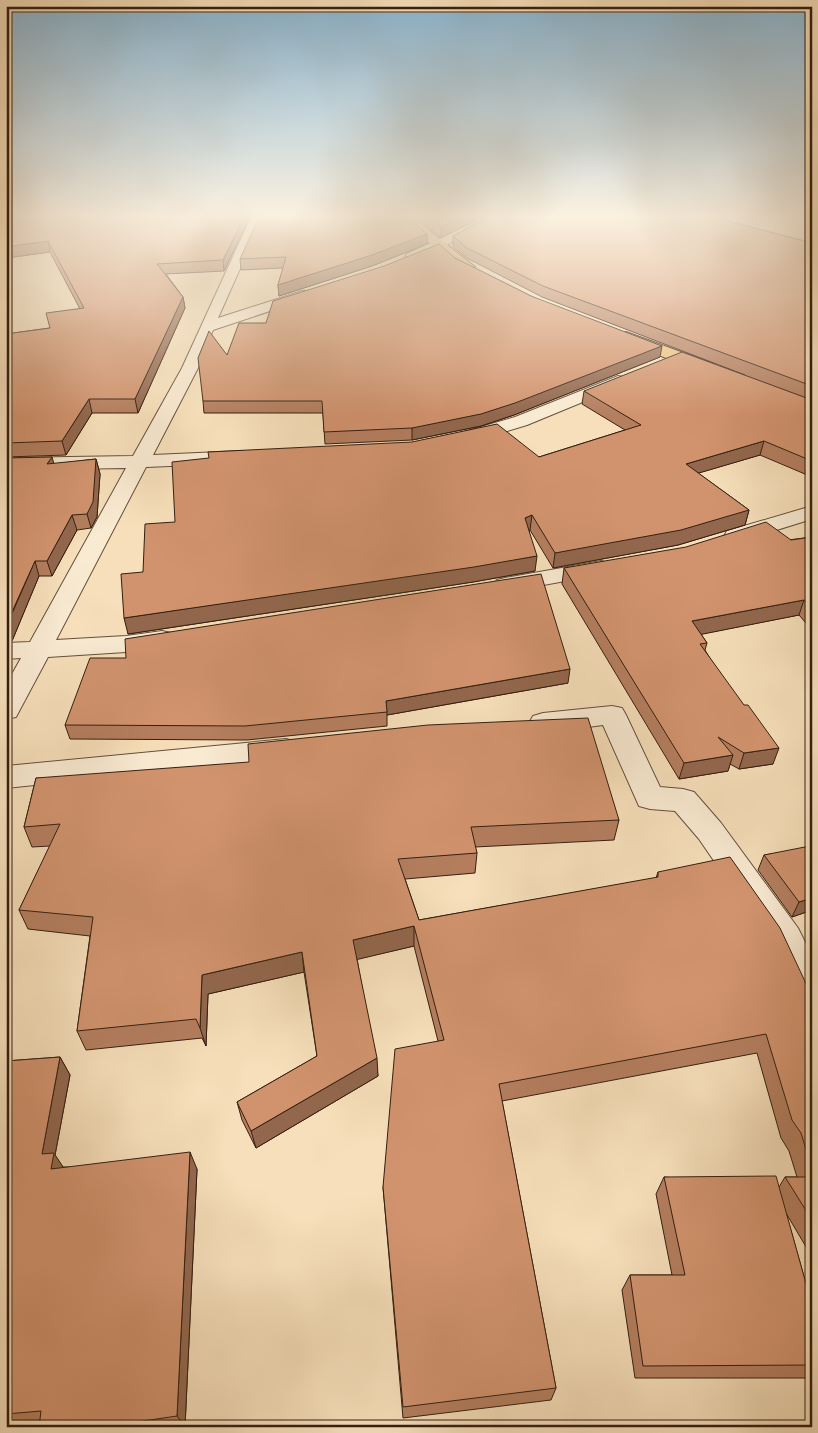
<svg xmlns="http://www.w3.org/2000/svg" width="818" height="1433" viewBox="0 0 818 1433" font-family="'IM FELL French Canon',serif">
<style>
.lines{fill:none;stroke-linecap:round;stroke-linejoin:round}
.minor-casing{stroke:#644f3b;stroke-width:2}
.major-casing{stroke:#341f11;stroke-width:2}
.minor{fill:#f9ead2;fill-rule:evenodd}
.major{fill:#ebc07d;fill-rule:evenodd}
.wall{fill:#b47e5f;stroke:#341f11}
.shaded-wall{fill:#92674d;stroke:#341f11}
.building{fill:#d1936e;stroke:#341f11}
</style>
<rect width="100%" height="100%" fill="#f6dfba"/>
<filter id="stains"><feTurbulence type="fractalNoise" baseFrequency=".004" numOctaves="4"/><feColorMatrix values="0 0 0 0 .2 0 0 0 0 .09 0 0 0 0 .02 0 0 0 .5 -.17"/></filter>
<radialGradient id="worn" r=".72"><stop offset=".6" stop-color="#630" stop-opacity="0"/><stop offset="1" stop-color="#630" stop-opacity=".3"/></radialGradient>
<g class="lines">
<g class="minor-casing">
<g id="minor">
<polygon points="252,215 264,215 218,318 302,291 312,291 314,294 312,297 213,330 198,368 153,455 242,451 249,453 252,457 249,461 242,463 146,467 56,640 126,636 162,631 171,633 175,639 171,645 126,652 48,657 16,717 6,719 6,685 21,658 6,659 6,643 30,642 126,468 6,470 6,458 133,456 182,368"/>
<polygon points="490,215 506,215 417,260 412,261 405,257 407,254"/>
<polygon points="618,376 624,377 626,381 624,385 527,425 464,444 457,442 455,438 457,434 515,417"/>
<polygon points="812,506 812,519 735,543 727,541 724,536 727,531"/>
<polygon points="601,561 609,563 612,568 609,573 505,592 497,590 493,585 497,580 505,578"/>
<polygon points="612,706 622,708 626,715 660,787 683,789 694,792 721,823 798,928 812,956 812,1011 799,1007 773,947 699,839 675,811 650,809 639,806 603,725 543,733 533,730 529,723 533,716 543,713"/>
<polygon points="286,739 296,742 300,749 296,756 286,759 6,788 6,766"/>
</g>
</g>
<g class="major-casing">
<g id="major">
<polygon points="372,215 390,215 421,224 475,267 473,270 463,270 413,230 374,217"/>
<polygon points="626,332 714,364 716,368 714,372 702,372 620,340 618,337 620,334"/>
</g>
</g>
<use href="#minor" class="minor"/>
<use href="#major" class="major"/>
</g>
<g class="wall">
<polygon points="6,215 251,215 224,271 166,274 183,297 185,308 138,413 92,413 66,455 6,457 6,334 50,328 80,309 50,252 6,258"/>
<polygon points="397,215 485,215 441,238 422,222"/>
<polygon points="492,215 715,215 715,218 812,243 812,477 760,455 698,473 749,510 745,525 678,545 553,568 530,530 529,530 535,571 473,582 128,634 143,572 175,522 539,457 625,430 582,404 584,391 745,375 542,297 467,258 453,247 453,236"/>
<polygon points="427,234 427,244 372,266 279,296 278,285 283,268 241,270 240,259"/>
<polygon points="455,258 531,296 660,357 514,415 481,426 412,440 325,444 323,413 204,413 203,401 227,355 266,323"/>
<polygon points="6,458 54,464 96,459 100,474 97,517 91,528 77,530 52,576 39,576 12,641 6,642"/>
<polygon points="812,537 812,630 799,615 701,634 707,643 705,650 773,764 739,769 730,764 728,771 679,779 562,584 564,568"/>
<polygon points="126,658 568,683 387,715 387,726 247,740 70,739 65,725"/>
<polygon points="36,778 619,820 614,840 475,847 477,853 475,873 405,879 419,920 656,878 658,872 809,990 812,990 812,1257 786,1213 812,1305 812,1378 635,1378 622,1290 630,1275 672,1275 656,1194 664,1177 779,1187 785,1177 797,1177 789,1151 781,1138 757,1053 502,1101 556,1388 551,1400 403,1418 383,1187 438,1041 414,946 357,959 378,1076 256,1148 242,1120 237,1102 317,1056 304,972 208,994 206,1046 202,1038 86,1050 77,1031 90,936 28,929 19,910 50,846 32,847 24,827"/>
<polygon points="812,848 812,910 792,917 758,870 764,855"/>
<polygon points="60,1057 70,1075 55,1155 63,1167 197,1169 185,1427 39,1427 39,1423 6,1427 6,1061"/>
</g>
<g class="shaded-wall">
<polygon points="6,215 28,215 6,221"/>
<polygon points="245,215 251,215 224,271 223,260"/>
<polygon points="466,215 485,215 441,238 441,227"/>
<polygon points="705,215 715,215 714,220 702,226"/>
<polygon points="427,234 427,244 372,266 279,296 278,285"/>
<polygon points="48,241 50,252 6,258 6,247"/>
<polygon points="183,297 185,308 138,413 135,399"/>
<polygon points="662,346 660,357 514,415 481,426 412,440 412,428"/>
<polygon points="89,399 92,413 66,455 62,441"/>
<polygon points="764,441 760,455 682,478 686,464"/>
<polygon points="52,457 56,471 47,464"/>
<polygon points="96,459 100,474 97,517 91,528 87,514"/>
<polygon points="749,510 745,525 678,545 553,568 555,553"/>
<polygon points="72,515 77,530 52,576 47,561"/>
<polygon points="532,515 530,530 524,532 525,518"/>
<polygon points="537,556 535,571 473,582 128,634 124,618"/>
<polygon points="35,561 39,576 12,641 7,625"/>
<polygon points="804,600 799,615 688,637 692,621"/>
<polygon points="570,669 568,683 387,715 386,701"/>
<polygon points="779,748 773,764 739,769 744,753"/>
<polygon points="733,755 728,771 679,779 684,763"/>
<polygon points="812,898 812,910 792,917 799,902"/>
<polygon points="414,926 414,946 355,960 353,940"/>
<polygon points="302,952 304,972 208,994 206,1046 200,1028 202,975"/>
<polygon points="60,1057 70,1075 55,1155 65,1170 62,1185 42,1154"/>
<polygon points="377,1058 378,1076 256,1148 251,1131"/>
<polygon points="190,1152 197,1169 185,1427 177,1416"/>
</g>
<g class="building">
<polygon points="28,215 245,215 223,260 157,264 183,297 135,399 89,399 62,441 6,443 6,334 50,328 46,313 84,308 48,241 6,247 6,221"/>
<polygon points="260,215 393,215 412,221 427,234 372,255 278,285 286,257 240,259"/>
<polygon points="425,215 466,215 441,227"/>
<polygon points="492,215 705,215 704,215 812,243 812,386 543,286 467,248 453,236"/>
<polygon points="439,244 455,258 531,296 662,346 515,403 481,414 412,428 324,432 322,401 203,401 198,358 209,331 227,355 239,323 266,323 273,301 384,266"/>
<polygon points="682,352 812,400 812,461 764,441 686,464 749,510 681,530 555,553 532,515 525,518 537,556 474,567 124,618 121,574 143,572 145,524 175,522 172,462 209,458 208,452 412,442 497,424 539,457 641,425 584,391"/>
<polygon points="52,457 47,464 96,459 93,502 87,514 72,515 47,561 35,561 6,625 6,458"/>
<polygon points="766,522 791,540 812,537 812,608 804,600 692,621 707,643 700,644 744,705 748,705 779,748 744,753 718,737 733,755 684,763 564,568 686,547"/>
<polygon points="541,574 570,669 386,701 387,712 245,726 65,725 90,658 126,658 125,639"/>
<polygon points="588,718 619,820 471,827 477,853 398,859 419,920 658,877 658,872 730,857 780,928 809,990 812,990 812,1169 801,1133 792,1120 766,1034 499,1084 556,1388 403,1407 383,1187 395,1049 444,1040 414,926 353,940 377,1058 251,1131 237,1102 317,1056 302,952 202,975 200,1028 196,1019 77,1031 93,917 19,910 60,824 24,827 36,778 249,762 248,744 428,725"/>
<polygon points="810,846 812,848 812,898 799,902 764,855"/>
<polygon points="60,1057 42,1154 54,1153 51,1169 190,1152 177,1416 102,1427 39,1427 41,1411 6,1414 6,1061"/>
<polygon points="776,1176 812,1305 812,1365 643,1366 630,1275 685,1275 664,1177"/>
<polygon points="785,1177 812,1177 812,1220"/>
</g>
<linearGradient id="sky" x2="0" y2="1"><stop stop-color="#8ab7d4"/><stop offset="0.52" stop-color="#fbf1e0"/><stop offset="1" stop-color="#fbf1e0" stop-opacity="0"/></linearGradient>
<rect width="818" height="416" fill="url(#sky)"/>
<rect width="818" height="1433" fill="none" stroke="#f6dfba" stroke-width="25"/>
<rect x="8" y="8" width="803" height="1418" fill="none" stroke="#341f11" stroke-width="2.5"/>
<rect x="12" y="12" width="793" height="1408" fill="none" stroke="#341f11"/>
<rect width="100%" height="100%" filter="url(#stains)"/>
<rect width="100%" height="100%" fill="url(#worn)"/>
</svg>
